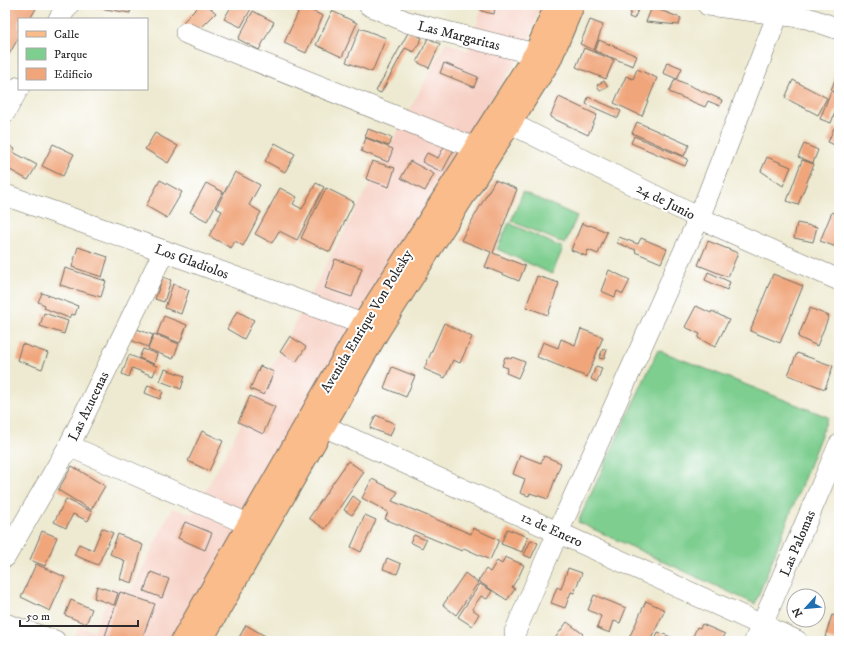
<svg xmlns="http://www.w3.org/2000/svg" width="844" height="646" viewBox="0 0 844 646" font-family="'IM FELL DW Pica',serif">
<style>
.built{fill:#f7d1c6}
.green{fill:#7dce8f;stroke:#547c5d}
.building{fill:#f0a57a}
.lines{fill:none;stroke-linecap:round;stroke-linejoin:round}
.minor-casing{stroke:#6f6e65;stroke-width:22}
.major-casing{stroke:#6f6e65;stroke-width:24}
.minor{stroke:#fff;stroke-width:21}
.major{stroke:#f9bc8a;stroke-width:22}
.labels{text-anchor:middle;stroke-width:4;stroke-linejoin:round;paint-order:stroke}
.street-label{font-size:14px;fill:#2b2b2b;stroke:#fff}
</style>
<rect width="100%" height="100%" fill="#fff"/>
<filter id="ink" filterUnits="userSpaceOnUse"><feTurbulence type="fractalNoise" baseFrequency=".025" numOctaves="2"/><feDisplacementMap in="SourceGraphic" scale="8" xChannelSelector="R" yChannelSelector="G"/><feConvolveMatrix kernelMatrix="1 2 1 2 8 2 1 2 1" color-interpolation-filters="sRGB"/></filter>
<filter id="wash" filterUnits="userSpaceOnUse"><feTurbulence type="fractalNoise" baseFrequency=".012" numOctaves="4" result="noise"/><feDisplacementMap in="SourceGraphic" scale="16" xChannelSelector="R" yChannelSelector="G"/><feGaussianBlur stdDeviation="0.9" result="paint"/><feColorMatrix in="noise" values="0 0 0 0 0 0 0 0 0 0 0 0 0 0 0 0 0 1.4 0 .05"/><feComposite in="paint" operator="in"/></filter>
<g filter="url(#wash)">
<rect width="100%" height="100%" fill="#eeead1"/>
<polygon class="built" points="483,5 541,5 528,43 442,177 316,392 173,641 71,641 79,627 94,631 113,586 132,590 172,508 193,514 446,42 468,51"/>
<g class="green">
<polygon points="523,192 577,216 565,244 511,221"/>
<polygon points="509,223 563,248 552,274 497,249"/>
<polygon points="658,350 828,417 755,604 578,522"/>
</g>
<g id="blocks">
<g class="building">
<polygon points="5,5 38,5 30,19 19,19 19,37 8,56 5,55"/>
<polygon points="93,5 131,5 130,13 93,7"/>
<polygon points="200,5 207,5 216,13 194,35 182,23"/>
<polygon points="232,5 253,5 241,27 224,19"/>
<polygon points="482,5 495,5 494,14 481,11"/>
<polygon points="301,6 323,16 306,53 284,43"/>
<polygon points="633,6 639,8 634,19 629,17"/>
<polygon points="652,7 681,18 679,25 646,22"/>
<polygon points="253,11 274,22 259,50 238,39"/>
<polygon points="332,11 357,23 342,57 316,45"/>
<polygon points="590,20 603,25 594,50 580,44"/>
<polygon points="360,28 386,38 372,72 346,62"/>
<polygon points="409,31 422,38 414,52 405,48 381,93 376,91"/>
<polygon points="428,38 440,44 429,68 417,62"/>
<polygon points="599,40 637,56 633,66 595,51"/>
<polygon points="584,48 614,60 606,79 576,67"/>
<polygon points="667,62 682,68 677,79 663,73"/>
<polygon points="444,63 478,77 474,87 440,73"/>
<polygon points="637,69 657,78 642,116 614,103 626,76 633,79"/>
<polygon points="836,77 839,78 839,93 831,90"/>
<polygon points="675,79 722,100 720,106 708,101 705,107 669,92"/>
<polygon points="793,80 827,98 818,115 785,98"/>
<polygon points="604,81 608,87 600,91 597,85"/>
<polygon points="831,91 839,95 839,102 831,123 820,119"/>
<polygon points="559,97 597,115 588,135 550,117"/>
<polygon points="588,97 621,111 618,118 586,104"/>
<polygon points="637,122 689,145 684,156 632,133"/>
<polygon points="834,128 839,129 839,147 828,142"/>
<polygon points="368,129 392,138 389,146 365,137"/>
<polygon points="155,133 178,146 168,163 145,149"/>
<polygon points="634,136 688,159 685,166 631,143"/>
<polygon points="366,138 393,149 388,162 361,151"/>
<polygon points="448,139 457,144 442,172 422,162 427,153 438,158"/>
<polygon points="5,143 15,149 13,152 37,165 28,180 5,167"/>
<polygon points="275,143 295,154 285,172 265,161"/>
<polygon points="53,144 74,154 63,176 42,166"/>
<polygon points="804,144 818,150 813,163 798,157"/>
<polygon points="767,157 791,167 783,186 761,171"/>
<polygon points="802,160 814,164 798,205 787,201"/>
<polygon points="372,161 395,168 389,187 366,179"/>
<polygon points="410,161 434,174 425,191 401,178"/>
<polygon points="235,172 260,185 249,205 261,212 243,246 235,241 231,248 209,236 222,211 216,208"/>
<polygon points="160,180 182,192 167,218 146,206"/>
<polygon points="495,180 517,189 493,253 525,266 519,281 485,267 491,252 461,240"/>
<polygon points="206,183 223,192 207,221 190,212"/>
<polygon points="316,183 324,187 297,240 279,231 272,243 255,234 280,188 297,197 293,204 302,209"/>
<polygon points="326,188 354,202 330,252 301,238"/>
<polygon points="832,212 839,215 839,248 820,241"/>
<polygon points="582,223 589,226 590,225 607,232 598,254 588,250 586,256 571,250"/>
<polygon points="797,223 817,227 813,242 794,238"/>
<polygon points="619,237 638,244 641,238 667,249 661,263 635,252 636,250 617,243"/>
<polygon points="708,241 738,253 728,277 698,265"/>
<polygon points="78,247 108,257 102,277 72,267"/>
<polygon points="335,259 362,268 352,297 325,288"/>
<polygon points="65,268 106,281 101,297 60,285"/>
<polygon points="609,270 630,280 623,294 617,291 615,297 601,291"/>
<polygon points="708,272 730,282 727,290 705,280"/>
<polygon points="773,274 803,286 780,343 750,331"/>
<polygon points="537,276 559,283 548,315 526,307"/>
<polygon points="163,277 171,280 164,302 155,299"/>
<polygon points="173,284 189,290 181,314 165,308"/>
<polygon points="42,293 78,306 75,315 71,314 69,318 44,308 45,305 38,302"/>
<polygon points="696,306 711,313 712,311 729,320 715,347 698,338 700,334 685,327"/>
<polygon points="810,308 829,316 817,346 798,337"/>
<polygon points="237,311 254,320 244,339 227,329"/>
<polygon points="44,313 68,321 64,334 40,326"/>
<polygon points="164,316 187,325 180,343 157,334"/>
<polygon points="444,323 472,337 460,363 453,360 445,378 424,369"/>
<polygon points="134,328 153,335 148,347 130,340"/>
<polygon points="581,329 603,337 587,377 537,357 543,342 558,348 561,339 575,345"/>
<polygon points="154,334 179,344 173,359 148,349"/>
<polygon points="290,336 306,347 296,362 280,352"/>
<polygon points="22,344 48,353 42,369 17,360"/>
<polygon points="143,349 157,354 154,364 139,358"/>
<polygon points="603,349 607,350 604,359 599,358"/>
<polygon points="797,353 833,366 825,389 788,375"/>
<polygon points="129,355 157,366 153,376 132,368 129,377 122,374"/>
<polygon points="505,357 511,359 512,357 525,362 518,378 506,373 508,368 502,366"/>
<polygon points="260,366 274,372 264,395 250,389"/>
<polygon points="596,366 602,368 597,382 591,379"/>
<polygon points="392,367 415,376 406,397 384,388"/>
<polygon points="165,369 185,376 181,389 160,381"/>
<polygon points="148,385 163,391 160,399 145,393"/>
<polygon points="250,396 275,407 263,434 238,422"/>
<polygon points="376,415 395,424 390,436 370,428"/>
<polygon points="202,431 223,441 209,471 188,461"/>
<polygon points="520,455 541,463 544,456 561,463 548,499 530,493 529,496 520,493 525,479 513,474"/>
<polygon points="348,461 364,472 325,529 309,518"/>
<polygon points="72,466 105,486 91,510 58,490"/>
<polygon points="372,479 398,492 392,501 471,534 473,528 499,540 490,560 464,548 462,551 385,519 388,512 362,498"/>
<polygon points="353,496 361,502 352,515 344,510"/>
<polygon points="66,499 92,512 88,521 73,514 66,528 54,522"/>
<polygon points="365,515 376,520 361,552 351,547"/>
<polygon points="185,522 212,533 205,550 178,538"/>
<polygon points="102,528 113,533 98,565 74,555 79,544 93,550"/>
<polygon points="507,529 528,537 522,552 501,544"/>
<polygon points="42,531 57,537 45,566 30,560"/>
<polygon points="118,534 143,545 132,583 120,579 125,561 110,554"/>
<polygon points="414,535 426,540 422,548 410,542"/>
<polygon points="531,540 538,543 531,558 524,555"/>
<polygon points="505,557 524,565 519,576 512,587 515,589 507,600 478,581 486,569 490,572 497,561 502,564"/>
<polygon points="387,558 401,564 397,574 383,569"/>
<polygon points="36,564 65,577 50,611 21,597"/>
<polygon points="568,568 582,573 574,593 571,592 565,608 551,603 557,587 561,589"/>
<polygon points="151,572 169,579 162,598 144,591"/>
<polygon points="465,573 478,583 456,615 443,605"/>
<polygon points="480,584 492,591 487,599 481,596 472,609 479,614 472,626 458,617"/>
<polygon points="97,586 118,593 114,605 94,598"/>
<polygon points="120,592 155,604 141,641 120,641 105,636"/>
<polygon points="594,595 626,608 620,623 614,621 610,633 597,628 601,616 588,610"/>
<polygon points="71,600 92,609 86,624 65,615"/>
<polygon points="646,601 665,610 650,641 636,641 629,638"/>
<polygon points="832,615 839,617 839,629 835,641 825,637"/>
<polygon points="567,622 583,634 578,641 553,641"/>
<polygon points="702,624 725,634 723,639 728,641 691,641 697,627 700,628"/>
<polygon points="246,625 274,641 237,641"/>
<polygon points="658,632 676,639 675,641 655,641"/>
</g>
</g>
</g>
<g filter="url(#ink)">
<use href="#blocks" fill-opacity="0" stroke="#6f6e65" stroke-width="1"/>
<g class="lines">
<g class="minor-casing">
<g id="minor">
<polyline points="369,5 407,22 535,54 550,60"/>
<polyline points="708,5 807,18 839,29"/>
<polyline points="59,19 68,5"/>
<polyline points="186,33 475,148"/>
<polyline points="5,112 19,87"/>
<polyline points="496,116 699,218 839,280"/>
<polyline points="5,195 164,251 379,330"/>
<polyline points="308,419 797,641"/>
<polyline points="69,446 264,531"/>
<polyline points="5,557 69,446 164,251"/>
<polyline points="5,624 55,641"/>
<polyline points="515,632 558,532 699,218 778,14"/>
<polyline points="755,641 839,445"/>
</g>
</g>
<g class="major-casing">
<g id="major">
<polyline points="182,641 363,324 535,54 556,5"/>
<polyline points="201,641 379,330 550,60 573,5"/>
</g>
</g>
<use href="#minor" class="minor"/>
<use href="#major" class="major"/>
</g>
</g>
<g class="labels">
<g class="street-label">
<text transform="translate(459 35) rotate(14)" y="5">Las Margaritas</text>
<text transform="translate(666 201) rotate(27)" y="5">24 de Junio</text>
<text transform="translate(192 261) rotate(20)" y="5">Los Gladiolos</text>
<text transform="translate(366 321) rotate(-59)" y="5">Avenida Enrique Von Polesky</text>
<text transform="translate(88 406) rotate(-64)" y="5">Las Azucenas</text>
<text transform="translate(552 529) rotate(24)" y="5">12 de Enero</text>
<text transform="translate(797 543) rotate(-67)" y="5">Las Palomas</text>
</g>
</g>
<rect width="844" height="646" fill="none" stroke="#fff" stroke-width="20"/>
<rect x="18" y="18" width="130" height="72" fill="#ffffff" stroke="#aaaaaa"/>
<rect x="26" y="31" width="20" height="6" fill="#f9bc8a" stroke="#aaaaaa"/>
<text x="54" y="38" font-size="12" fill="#2b2b2b">Calle</text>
<rect x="26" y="48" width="20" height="12" fill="#7dce8f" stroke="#aaaaaa"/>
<text x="54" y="58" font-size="12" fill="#2b2b2b">Parque</text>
<rect x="26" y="68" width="20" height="12" fill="#f0a57a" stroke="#aaaaaa"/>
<text x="54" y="78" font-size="12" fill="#2b2b2b">Edificio</text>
<g transform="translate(806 608) rotate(243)"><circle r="19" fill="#ffffff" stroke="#aaaaaa"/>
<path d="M0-3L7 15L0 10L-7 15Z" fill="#1f6fb2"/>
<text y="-6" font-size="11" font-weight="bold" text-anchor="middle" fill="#2b2b2b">N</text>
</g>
<path d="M20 620v6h118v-6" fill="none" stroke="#2b2b2b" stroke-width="2"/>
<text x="26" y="620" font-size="12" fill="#2b2b2b" stroke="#ffffff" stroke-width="3" paint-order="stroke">50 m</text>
</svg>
